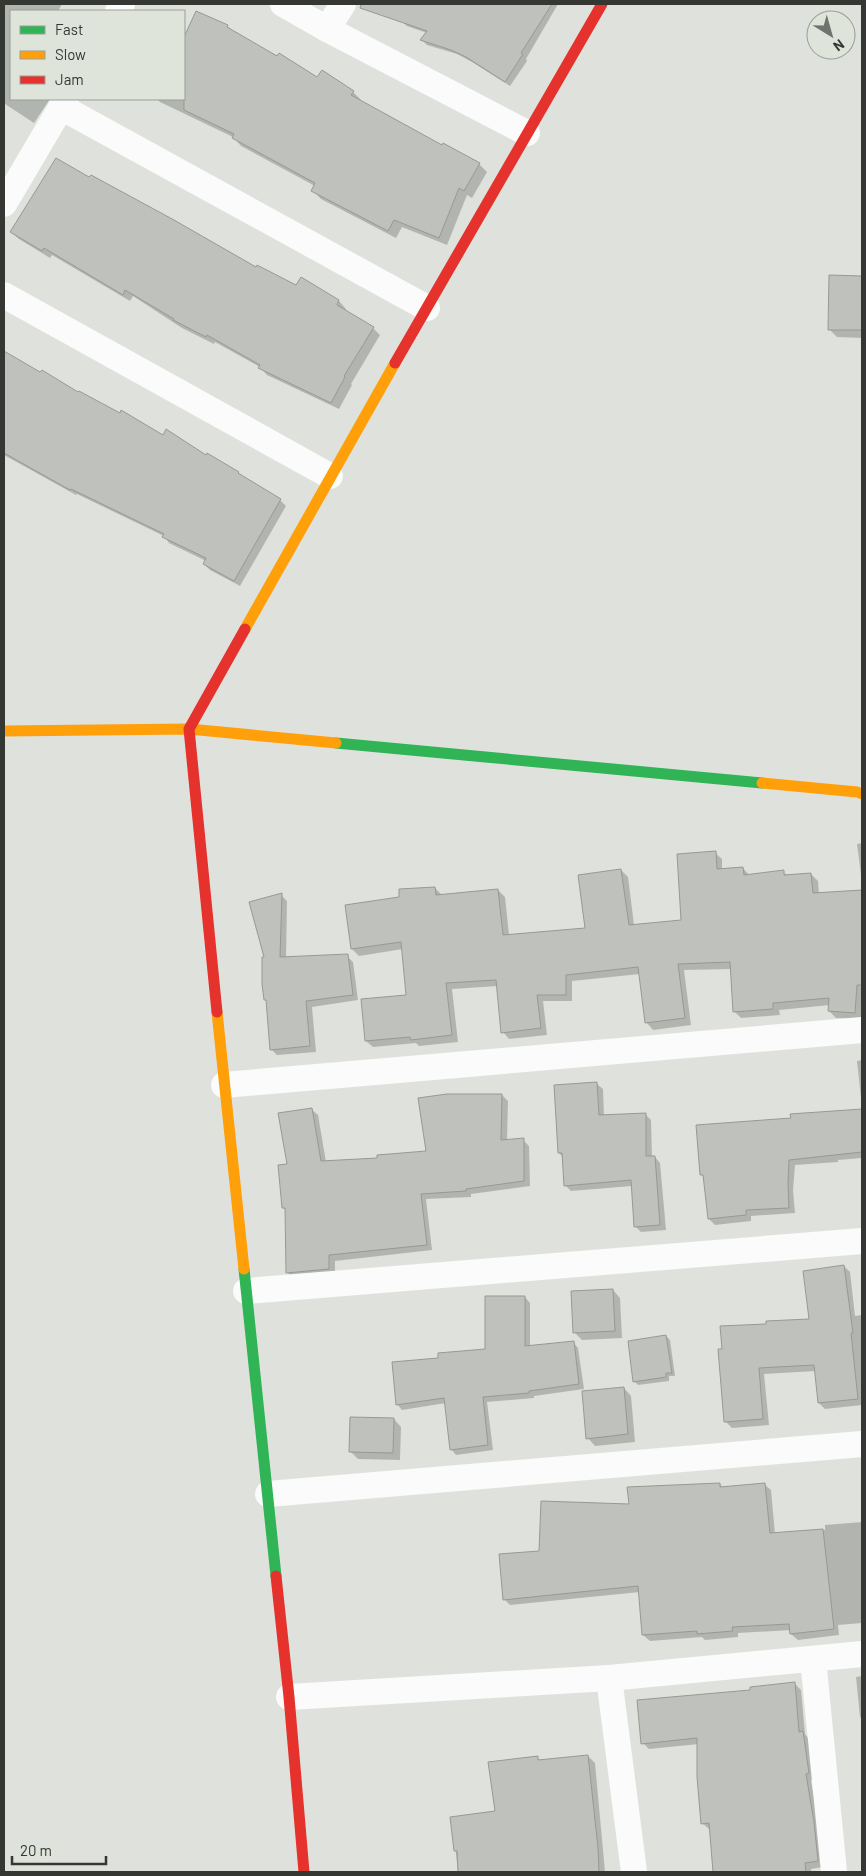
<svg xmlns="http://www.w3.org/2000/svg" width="866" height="1876" viewBox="0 0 866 1876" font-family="Barlow,sans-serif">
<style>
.shadow{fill:#0003}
.building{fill:#bfc1bd;stroke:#979995}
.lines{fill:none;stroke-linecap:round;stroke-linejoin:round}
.street{stroke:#fafbfa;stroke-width:26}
.fast{stroke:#30b455;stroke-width:11}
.slow{stroke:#ff9f0a;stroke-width:11}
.jam{stroke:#e5322d;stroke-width:11}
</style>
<rect width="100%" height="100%" fill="#dfe2dc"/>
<g class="shadow">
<polygon points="4,4 62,4 58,11 11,11 11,99 50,99 34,123 5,104 4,106"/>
<polygon points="413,4 558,4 526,59 527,61 510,86 472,62 457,54 427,45 422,40 427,33 407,26 401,21"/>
<polygon points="196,12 227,26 233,32 318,78 353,92 361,100 360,101 442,147 479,164 487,172 472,198 467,195 447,245 402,227 396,238 321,199 313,191 315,186 241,146 233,137 160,102 157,99 184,99 184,40"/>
<polygon points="11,232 257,269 297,287 301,279 339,301 346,309 345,311 373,328 380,335 351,384 352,385 339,409 267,375 260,367 215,342 214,344 182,328 133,296 130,301 52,255 50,258 19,239"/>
<polygon points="830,276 862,277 862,338 837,337 829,329"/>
<polygon points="4,352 79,394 238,473 245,479 280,500 286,506 240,586 210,570 204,564 206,561 169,543 164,536 77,494 76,495 4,455"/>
<polygon points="862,843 862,882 857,844"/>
<polygon points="715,853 722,859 722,870 743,868 749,875 783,872 788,876 811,874 818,881 819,894 862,891 862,1019 836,1018 829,1011 830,1005 779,1010 780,1015 741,1018 734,1011 732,969 684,970 691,1025 653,1030 647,1023 640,974 572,981 572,1001 543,1001 547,1035 509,1039 503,1032 498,986 452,989 458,1042 419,1046 416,1043 373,1047 366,1041 408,996 403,949 359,956 352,949 346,906 400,898 435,888 442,895 498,890 505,897 509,935 586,930 621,870 628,877 634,925 682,921"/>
<polygon points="281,895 287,901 286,958 347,956 353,962 358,1000 312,1007 316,1052 277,1055 271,1049 267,1001 265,999 266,958"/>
<polygon points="862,1060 862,1107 857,1061"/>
<polygon points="597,1084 603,1089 604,1116 645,1114 651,1120 652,1157 655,1157 660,1163 666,1230 641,1232 636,1227 632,1186 571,1191 566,1186 564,1158 559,1153"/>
<polygon points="502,1095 508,1101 507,1141 523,1140 529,1146 530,1186 471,1194 471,1197 426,1199 432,1250 335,1261 335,1275 293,1278 287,1272 286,1210 283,1208 288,1165 311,1109 318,1115 326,1162 379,1159 428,1152"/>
<polygon points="862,1110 862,1158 838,1160 838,1162 795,1165 793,1190 795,1213 751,1216 751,1221 715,1225 709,1219 704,1177 701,1174 792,1119 792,1115"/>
<polygon points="844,1266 850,1272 855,1316 862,1315 862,1405 825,1409 819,1403 816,1371 764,1374 769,1425 732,1428 726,1422 723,1350 768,1325 810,1320"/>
<polygon points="613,1290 620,1298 622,1338 582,1340 574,1332"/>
<polygon points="525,1297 530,1303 530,1347 573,1342 578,1348 584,1389 534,1396 534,1398 487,1402 493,1450 456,1455 451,1449 446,1403 402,1410 397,1404 439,1359 487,1350"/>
<polygon points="666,1336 670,1340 675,1376 669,1376 669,1381 638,1385 634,1381"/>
<polygon points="624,1388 631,1396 635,1442 595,1446 588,1438"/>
<polygon points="394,1419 401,1427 400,1460 358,1459 350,1451"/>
<polygon points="720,1484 723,1488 764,1484 771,1490 775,1534 825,1530 825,1525 862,1522 862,1623 838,1625 839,1635 798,1640 791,1634 791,1630 738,1633 738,1637 705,1640 702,1637 650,1641 643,1635 640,1592 510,1605 504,1599 541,1552 630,1505"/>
<polygon points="862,1676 862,1719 860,1717 856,1677"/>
<polygon points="795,1684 801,1690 805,1734 809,1739 815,1779 811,1780 819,1829 823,1867 811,1869 811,1872 714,1872 711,1829 709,1829 702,1823 699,1744 649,1749 643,1743 751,1691"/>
<polygon points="588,1756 595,1763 605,1872 458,1872 452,1818 496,1812 537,1758 541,1761"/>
</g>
<g class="building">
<polygon points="361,4 552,4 521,53 523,54 505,82 466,57 451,50 420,40 427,31 360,8"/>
<polygon points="196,11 228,25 227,27 277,56 279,53 317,77 322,70 354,91 351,95 442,145 443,143 480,163 464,191 459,188 439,238 394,220 388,231 311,191 315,183 232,138 234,134 184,110 184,37"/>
<polygon points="56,158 89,177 91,175 174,220 256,267 257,265 296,285 301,277 339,300 337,305 374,327 344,376 345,377 331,403 258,368 260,365 207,335 206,337 173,320 174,319 125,290 123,295 44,248 42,251 10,232"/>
<polygon points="829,275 862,276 862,330 828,330"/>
<polygon points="4,351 40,372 42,370 78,392 79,391 120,413 121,410 163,435 166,429 206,455 207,453 239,472 238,473 281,499 234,581 203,564 206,558 162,537 164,534 71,489 70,490 4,453"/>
<polygon points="716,851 717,869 743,867 744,875 784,870 784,875 811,873 813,893 862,890 862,985 857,985 855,1013 828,1011 829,998 773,1003 773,1009 733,1012 730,962 678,964 685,1018 645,1023 638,967 566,975 566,995 537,995 541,1028 501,1033 496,980 446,983 452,1035 411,1040 410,1037 365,1041 361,999 406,995 401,942 351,949 345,905 399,897 399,889 435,887 436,895 498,889 503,935 585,928 578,875 621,869 629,925 681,920 677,854"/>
<polygon points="282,893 280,957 348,954 353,995 306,1001 310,1046 270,1050 266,1000 264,1000 262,984 262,957 264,957 249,902"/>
<polygon points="597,1082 599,1115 646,1113 646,1156 655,1156 660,1225 634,1227 631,1180 564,1186 562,1153 558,1153 554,1085"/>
<polygon points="447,1094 502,1094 501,1140 524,1138 524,1181 466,1189 466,1191 421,1194 427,1245 329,1255 329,1269 286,1273 285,1208 282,1208 278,1165 287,1164 278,1113 312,1108 321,1161 377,1158 377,1155 426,1151 418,1098"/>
<polygon points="862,1109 862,1152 789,1160 788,1183 789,1208 746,1210 746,1215 708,1219 703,1175 700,1175 696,1125 791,1118 790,1114"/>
<polygon points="844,1265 853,1333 851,1333 858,1399 818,1403 814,1365 759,1368 763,1419 724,1422 718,1349 722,1349 720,1326 766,1324 766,1321 809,1319 803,1271"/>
<polygon points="613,1289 615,1331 573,1333 571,1291"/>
<polygon points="485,1296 525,1296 525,1346 574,1341 579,1384 529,1391 529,1393 483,1397 488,1445 450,1450 444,1398 396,1405 392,1362 438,1358 438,1353 485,1349"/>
<polygon points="666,1335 672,1373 666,1373 666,1377 633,1382 628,1341"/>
<polygon points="624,1387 628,1434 586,1439 582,1391"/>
<polygon points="350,1417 394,1418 393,1453 349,1452"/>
<polygon points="720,1483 720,1487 765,1483 770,1533 823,1529 834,1629 790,1634 789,1624 732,1627 733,1631 697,1634 697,1631 642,1635 638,1586 503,1600 499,1554 539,1551 541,1501 629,1504 627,1487"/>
<polygon points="795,1682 799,1732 803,1731 809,1773 806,1774 814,1822 818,1861 805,1863 806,1872 713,1872 709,1823 701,1824 697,1777 697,1738 641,1744 637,1700 750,1690 750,1687"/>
<polygon points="588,1755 598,1848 599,1872 458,1872 457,1851 454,1851 450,1817 495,1811 488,1762 538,1756 538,1760"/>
</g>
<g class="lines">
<g class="street">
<polyline points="283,4 327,29 527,133"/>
<polyline points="118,11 122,4"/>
<polyline points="327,29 343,4"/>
<polyline points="61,107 427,308"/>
<polyline points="4,204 66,99"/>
<polyline points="4,295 330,476"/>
<polyline points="224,1085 862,1030"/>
<polyline points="246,1291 862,1241"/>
<polyline points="268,1494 862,1444"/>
<polyline points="813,1659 834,1872"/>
<polyline points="609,1678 634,1872"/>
<polyline points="289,1697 609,1678 862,1654"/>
</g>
<g class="fast">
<polyline points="336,743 762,783"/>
<polyline points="244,1269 276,1576"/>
</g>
<g class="slow">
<polyline points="245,629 395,363"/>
<polyline points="4,731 189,729 336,743"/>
<polyline points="762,783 857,792 862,794"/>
<polyline points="217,1012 244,1269"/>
</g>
<g class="jam">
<polyline points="395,363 602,4"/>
<polyline points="217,1012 189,729 245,629"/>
<polyline points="276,1576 289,1697 304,1872"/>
</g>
</g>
<rect width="866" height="1876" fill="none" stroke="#353733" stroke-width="10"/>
<rect x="10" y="10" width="175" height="90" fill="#dee4da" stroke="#9a9f97"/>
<rect x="20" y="26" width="25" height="8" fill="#30b455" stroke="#9a9f97"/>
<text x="55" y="35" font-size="15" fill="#353733">Fast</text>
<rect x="20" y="51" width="25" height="8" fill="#ff9f0a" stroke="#9a9f97"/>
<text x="55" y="60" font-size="15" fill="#353733">Slow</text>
<rect x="20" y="76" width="25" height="8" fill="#e5322d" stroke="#9a9f97"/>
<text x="55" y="85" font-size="15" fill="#353733">Jam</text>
<g transform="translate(831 35) rotate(143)"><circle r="24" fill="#dee4da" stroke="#9a9f97"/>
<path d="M0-4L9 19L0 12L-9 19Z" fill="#70736e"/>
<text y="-8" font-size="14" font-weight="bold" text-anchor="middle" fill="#353733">N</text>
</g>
<path d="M12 1856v8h94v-8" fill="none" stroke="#353733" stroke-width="2.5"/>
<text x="20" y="1856" font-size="15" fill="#353733" stroke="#dee4da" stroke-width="4" paint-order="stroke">20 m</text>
</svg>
